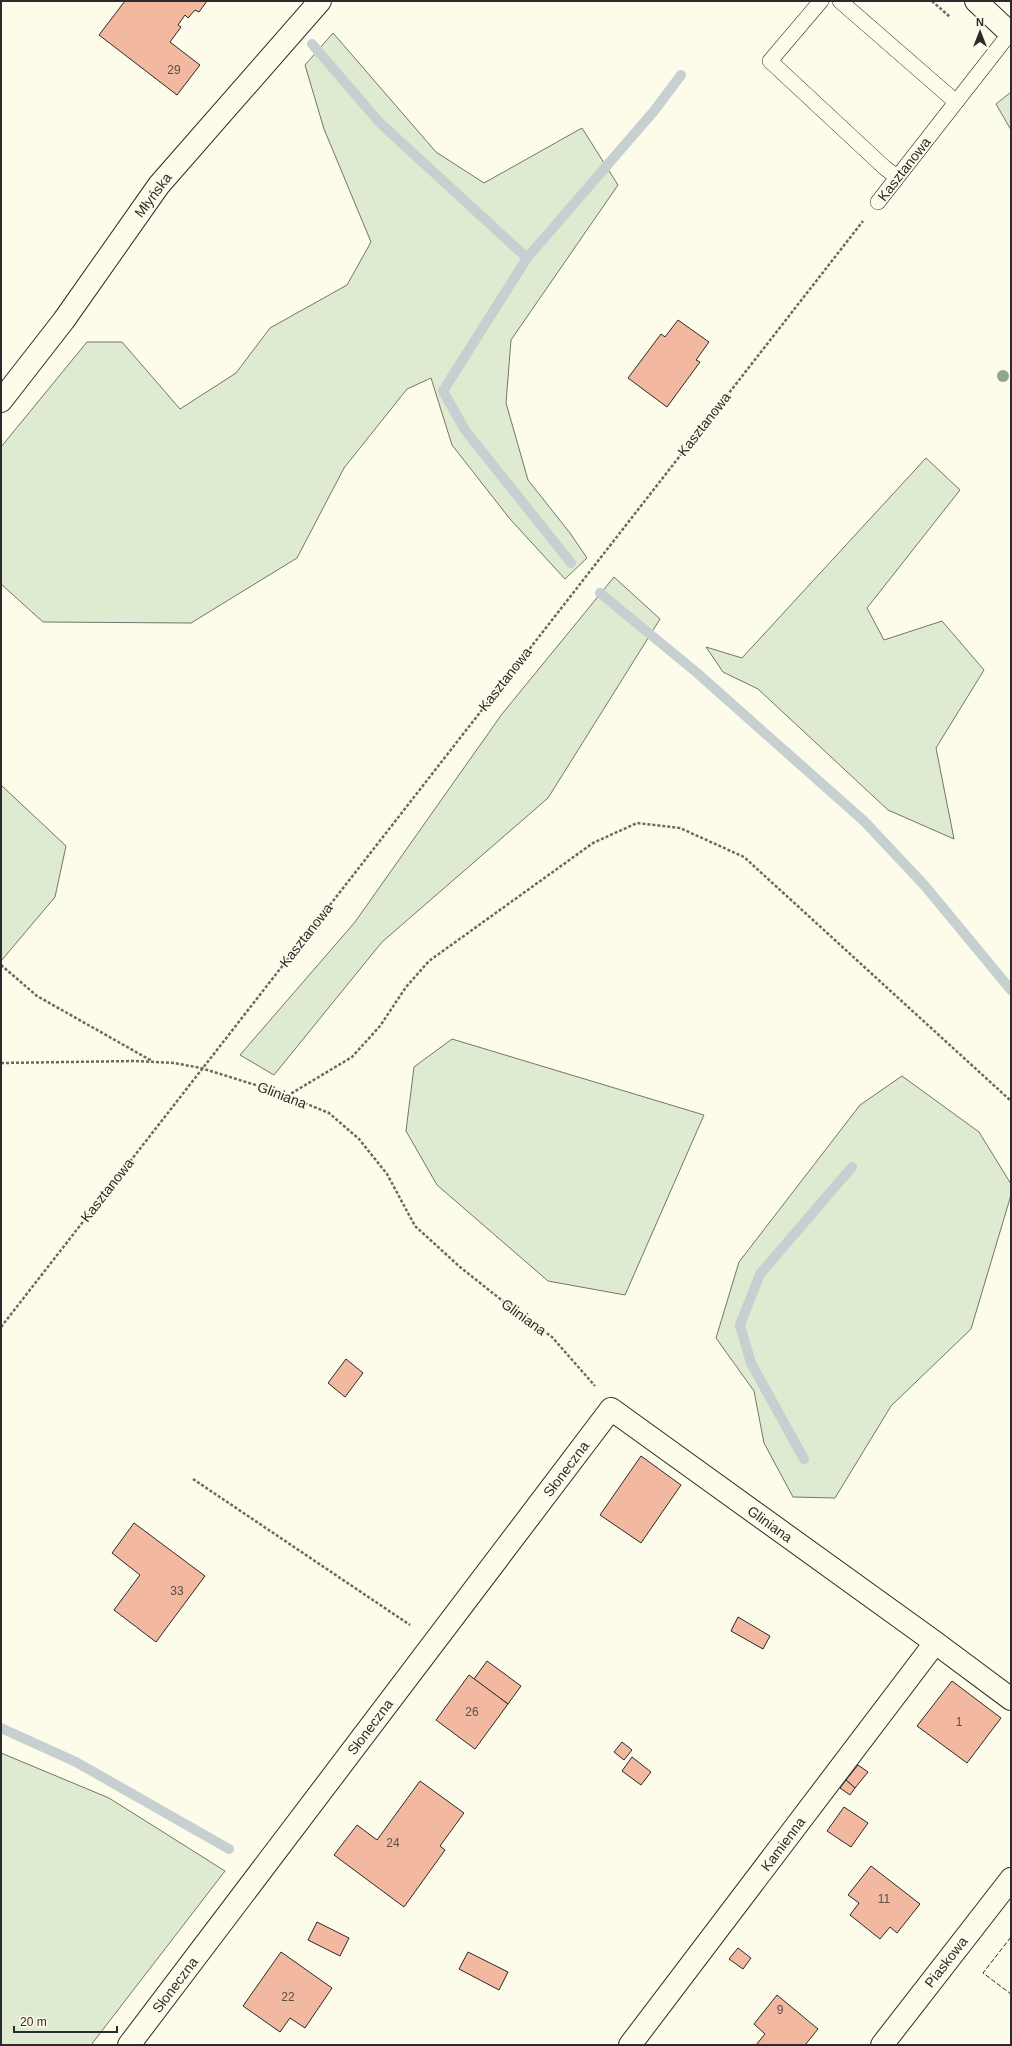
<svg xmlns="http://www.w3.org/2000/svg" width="1012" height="2046" viewBox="0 0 1012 2046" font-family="Arial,sans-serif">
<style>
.green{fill:#deebd1;stroke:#74746e}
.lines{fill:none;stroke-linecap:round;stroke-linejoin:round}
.stream{stroke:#c7d0d0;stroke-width:10}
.building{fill:#f2b8a0;stroke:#2b2b2b}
.service-casing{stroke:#2b2b2b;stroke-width:16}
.minor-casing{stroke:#2b2b2b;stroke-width:24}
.secondary-casing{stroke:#2b2b2b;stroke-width:24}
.path{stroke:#6a6964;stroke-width:2.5;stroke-dasharray:3 2;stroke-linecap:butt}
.service{stroke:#fdfbea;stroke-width:15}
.minor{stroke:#fdfbea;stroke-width:22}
.secondary{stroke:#fdfbea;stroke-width:22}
.fence{stroke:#2b2b2b;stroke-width:1;stroke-dasharray:5 2;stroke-linecap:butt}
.tree{fill:#8ea78a}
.labels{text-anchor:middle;stroke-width:3;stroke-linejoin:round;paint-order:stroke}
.number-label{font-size:12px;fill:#5d4e48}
.street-label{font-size:14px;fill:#2b2b2b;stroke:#fdfbea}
</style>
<rect width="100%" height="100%" fill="#fdfbea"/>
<g class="green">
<polygon points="333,33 436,152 484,183 582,128 618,185 511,340 506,403 528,480 570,533 587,558 565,579 510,519 452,445 431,378 407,389 344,468 297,558 191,623 43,622 1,584 1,447 87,342 122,342 180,409 236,373 270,328 347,285 371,242 324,129 305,65"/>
<polygon points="1011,92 1011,130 996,104"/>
<polygon points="926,458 960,490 867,608 884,640 942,621 984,670 936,748 954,839 888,810 758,689 723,672 706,647 742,658"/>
<polygon points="614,577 660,619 548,798 382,942 274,1075 240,1055 355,922 502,714"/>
<polygon points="1,785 66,846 55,897 1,961"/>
<polygon points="452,1039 704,1115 625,1295 548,1281 437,1185 406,1131 414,1067"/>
<polygon points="902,1076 979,1132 1011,1184 1011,1195 971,1329 891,1406 835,1498 793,1497 764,1443 754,1391 716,1338 739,1262 860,1105"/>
<polygon points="1,1753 109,1798 225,1871 91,2045 1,2045"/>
</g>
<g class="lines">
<g class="stream">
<polyline points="312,44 380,123 527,258"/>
<polyline points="571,563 465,430 443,391 527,258 654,111 681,75"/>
<polyline points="600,593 696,672 865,822 925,886 1011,990"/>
<polyline points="804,1459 751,1363 740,1325 760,1274 852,1167"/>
<polyline points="1,1728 76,1762 229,1849"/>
</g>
</g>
<g class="building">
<polygon points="125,1 207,1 199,12 195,10 188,18 185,15 178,25 181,27 170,42 200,65 177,95 99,35"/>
<polygon points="678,320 709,342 696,360 700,362 667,407 628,378 661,334 665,337"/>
<polygon points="346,1359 363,1373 345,1397 328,1383"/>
<polygon points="641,1456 681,1485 641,1543 600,1515"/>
<polygon points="134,1523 205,1576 156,1642 114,1610 140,1575 112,1553"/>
<polygon points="738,1617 770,1636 763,1649 731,1631"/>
<polygon points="487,1661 521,1686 508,1704 474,1679"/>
<polygon points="469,1675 508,1704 475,1749 436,1720"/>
<polygon points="952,1681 1001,1718 967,1763 917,1726"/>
<polygon points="622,1742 632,1750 624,1760 614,1752"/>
<polygon points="632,1757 651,1772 641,1785 622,1771"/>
<polygon points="858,1765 868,1772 855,1788 846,1780"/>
<polygon points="846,1780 855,1788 850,1795 840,1788"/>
<polygon points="420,1781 464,1813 440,1846 445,1850 404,1907 334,1855 357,1825 377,1840"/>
<polygon points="844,1807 868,1823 851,1847 827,1831"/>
<polygon points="871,1866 920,1904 897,1933 890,1927 880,1939 850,1915 859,1903 848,1895"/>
<polygon points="317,1922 349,1938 340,1956 308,1940"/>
<polygon points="738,1948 751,1958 743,1969 729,1959"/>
<polygon points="281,1952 332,1988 305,2028 290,2018 280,2032 243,2006"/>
<polygon points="468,1952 508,1972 499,1990 459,1969"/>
<polygon points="777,1995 818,2029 805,2045 756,2045 765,2034 754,2024"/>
</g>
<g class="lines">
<g class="service-casing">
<g id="service">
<polyline points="821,1 770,61 885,168 897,177"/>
<polyline points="840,1 956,102"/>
<polyline points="878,202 1010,33"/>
</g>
</g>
<g class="minor-casing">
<g id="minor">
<polyline points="1,401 64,320 159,185 320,1"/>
<polyline points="129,2045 611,1409 933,1641 1011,1699"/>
<polyline points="630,2045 935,1643"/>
<polyline points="882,2045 1011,1879"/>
</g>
</g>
<g class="secondary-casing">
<polyline id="secondary" points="976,1 1011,34"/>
</g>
<g class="path">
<polyline points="932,1 950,17"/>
<polyline points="1,965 37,996 152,1061"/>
<polyline points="1,1063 135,1061 174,1063 201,1068 275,1091 329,1113 359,1139 387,1174 415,1226 460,1267 504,1302 552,1337 595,1386"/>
<polyline points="287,1096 352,1057 380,1026 406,987 429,961 593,843 637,823 680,828 744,857 1011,1101"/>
<polyline points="1,1327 863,221"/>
<polyline points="193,1479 410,1625"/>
</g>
<use href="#service" class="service"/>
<use href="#minor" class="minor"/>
<use href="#secondary" class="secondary"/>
<polyline class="fence" points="1011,1937 983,1973 1011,1994"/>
</g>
<circle class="tree" cx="1003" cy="376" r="6"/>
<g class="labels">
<g class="number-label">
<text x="174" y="74">29</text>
<text x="177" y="1595">33</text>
<text x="472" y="1716">26</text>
<text x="959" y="1726">1</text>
<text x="393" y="1847">24</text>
<text x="884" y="1903">11</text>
<text x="288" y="2001">22</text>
<text x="780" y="2014">9</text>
</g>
<g class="street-label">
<text transform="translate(904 169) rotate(-52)" y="5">Kasztanowa</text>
<text transform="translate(153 195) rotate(-53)" y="5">Młyńska</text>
<text transform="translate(704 424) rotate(-52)" y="5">Kasztanowa</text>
<text transform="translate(505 679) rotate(-52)" y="5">Kasztanowa</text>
<text transform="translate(306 935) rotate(-52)" y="5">Kasztanowa</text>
<text transform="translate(282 1095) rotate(21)" y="5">Gliniana</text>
<text transform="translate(107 1190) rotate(-52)" y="5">Kasztanowa</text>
<text transform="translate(524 1317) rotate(36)" y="5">Gliniana</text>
<text transform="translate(566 1469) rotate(-53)" y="5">Słoneczna</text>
<text transform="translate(770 1524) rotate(36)" y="5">Gliniana</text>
<text transform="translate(370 1727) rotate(-53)" y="5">Słoneczna</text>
<text transform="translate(783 1844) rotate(-53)" y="5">Kamienna</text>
<text transform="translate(946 1962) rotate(-52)" y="5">Piaskowa</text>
<text transform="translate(175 1985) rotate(-53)" y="5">Słoneczna</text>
</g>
</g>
<rect width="1012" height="2046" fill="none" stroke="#2b2b2b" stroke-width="4"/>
<g transform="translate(980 32)" stroke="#fdfbea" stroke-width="3" paint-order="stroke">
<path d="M0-3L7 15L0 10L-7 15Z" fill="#2b2b2b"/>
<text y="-6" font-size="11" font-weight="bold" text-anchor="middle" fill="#2b2b2b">N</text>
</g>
<path d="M14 2026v6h103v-6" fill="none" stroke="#2b2b2b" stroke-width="2"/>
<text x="20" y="2026" font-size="12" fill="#2b2b2b" stroke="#fdfbea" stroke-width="3" paint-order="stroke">20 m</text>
</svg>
